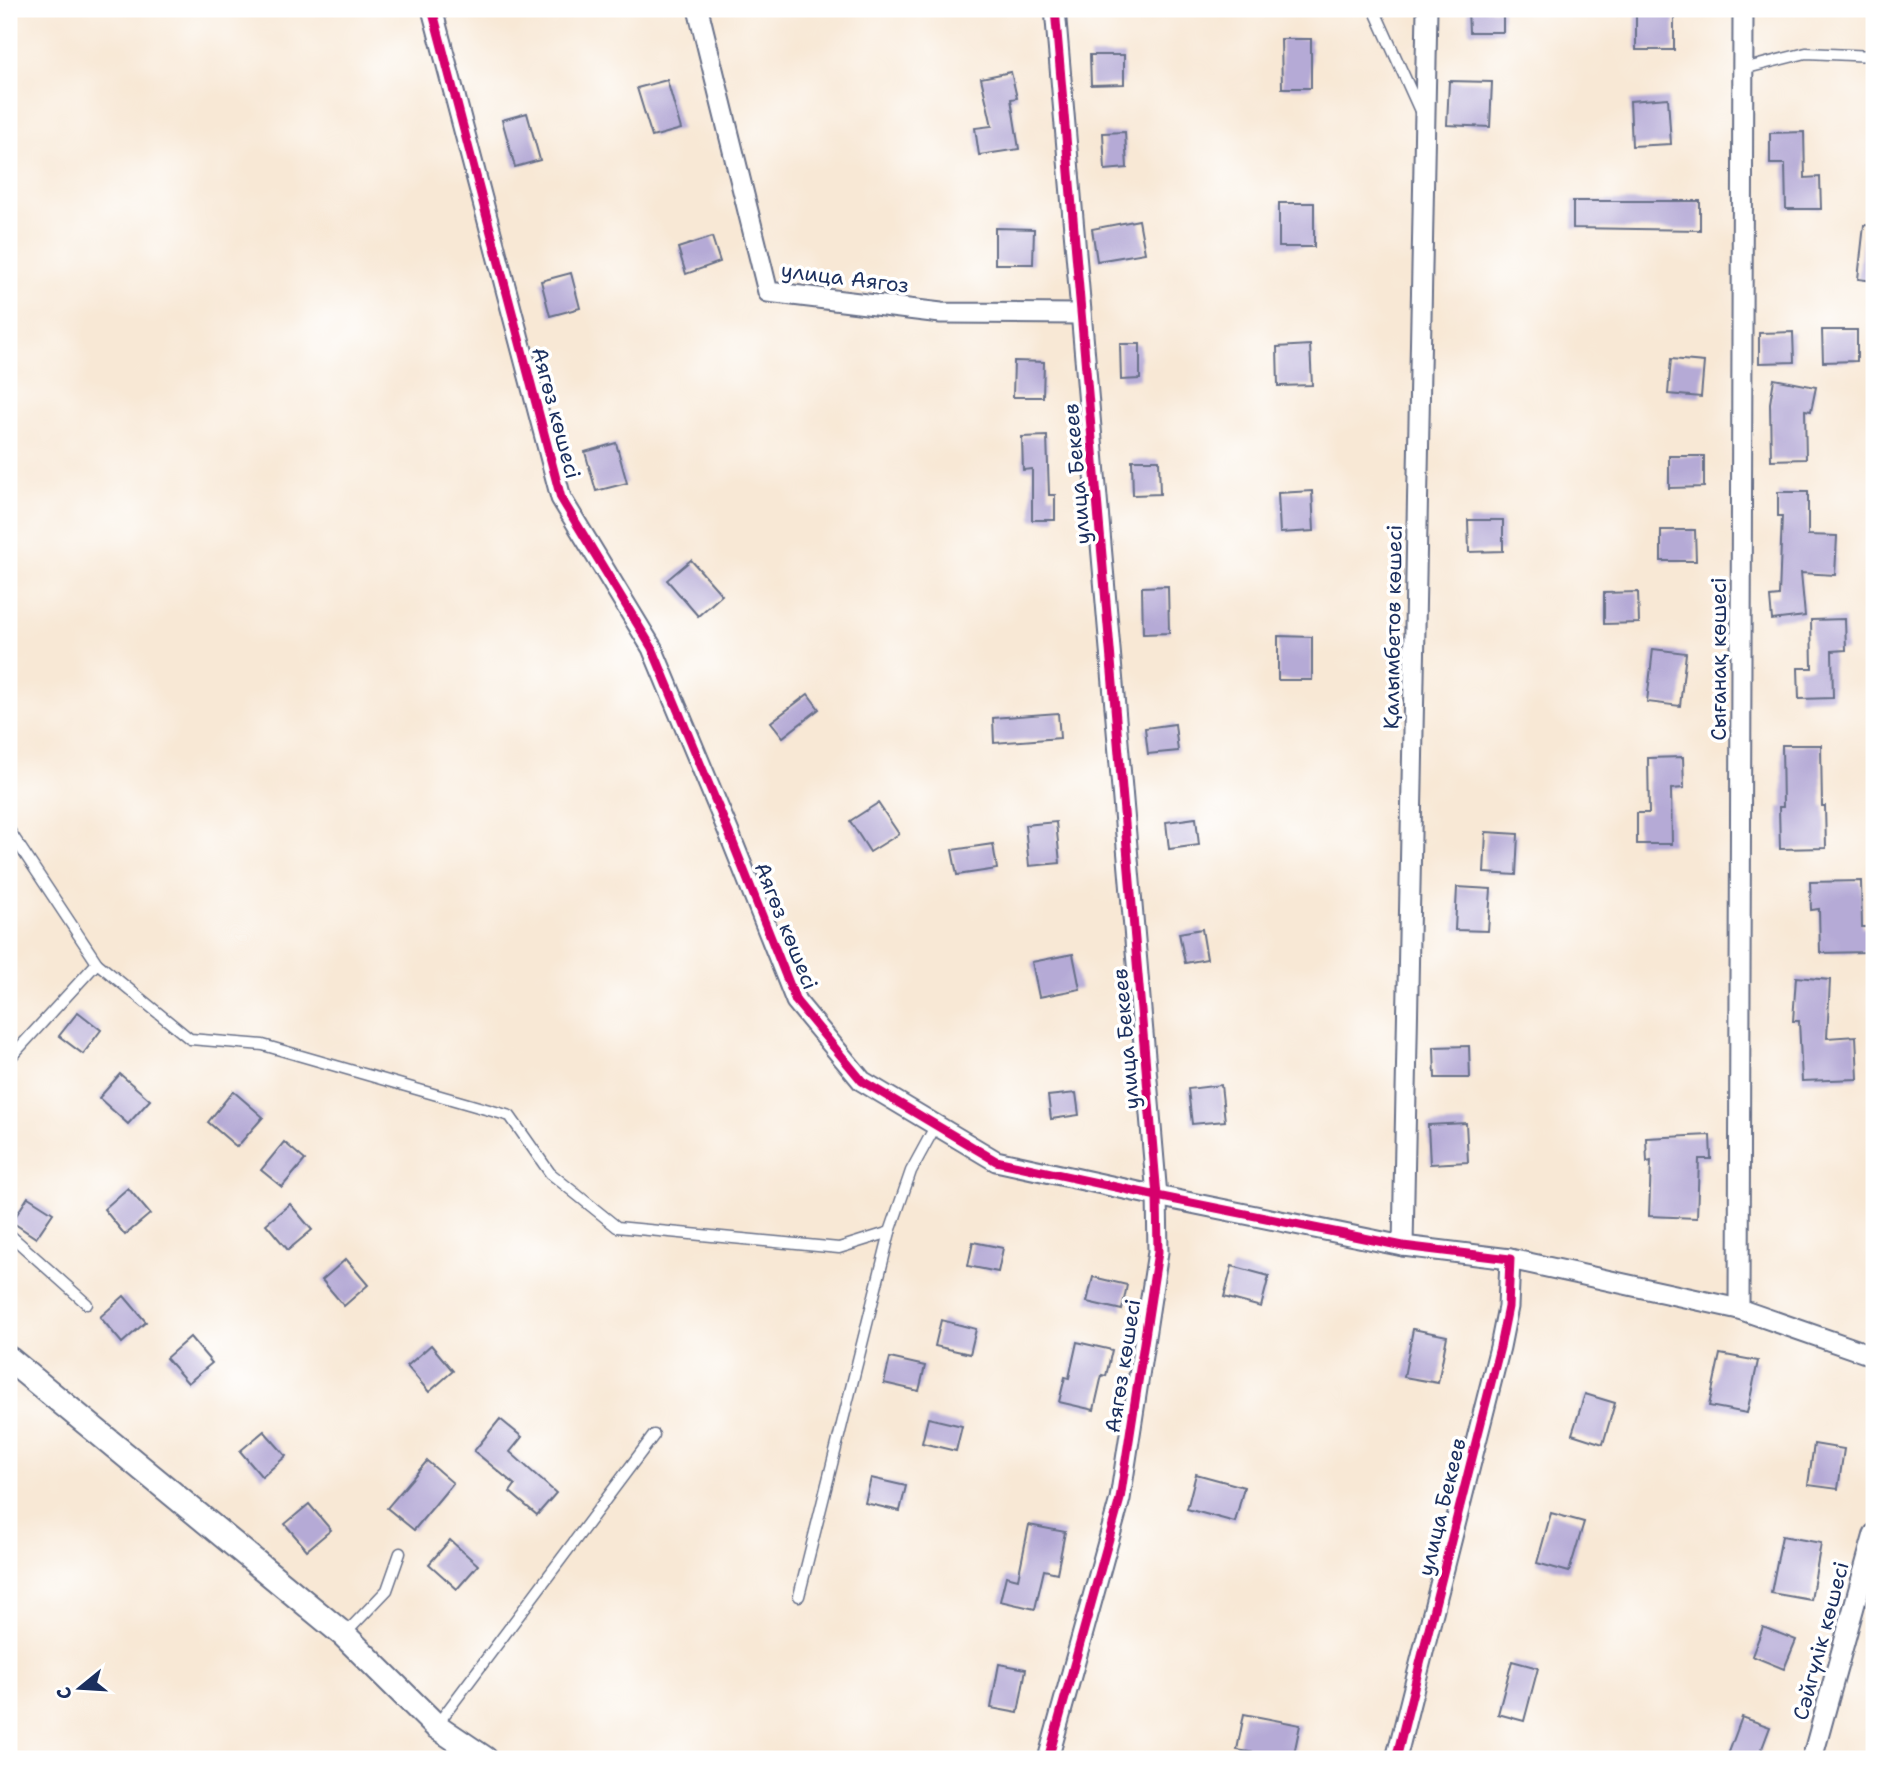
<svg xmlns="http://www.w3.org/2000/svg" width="1883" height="1768" viewBox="0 0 1883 1768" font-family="'Shantell Sans',sans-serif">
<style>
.building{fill:#b5aad6}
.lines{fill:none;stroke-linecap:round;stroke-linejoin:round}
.service-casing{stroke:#687088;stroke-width:13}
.minor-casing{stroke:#687088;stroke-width:23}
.tertiary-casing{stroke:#687088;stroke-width:28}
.service{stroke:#fff;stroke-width:10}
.minor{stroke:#fff;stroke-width:19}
.tertiary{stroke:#fff;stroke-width:24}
.cycleway-casing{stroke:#fff;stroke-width:13}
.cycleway{stroke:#d6006c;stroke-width:9}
.labels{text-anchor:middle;stroke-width:7;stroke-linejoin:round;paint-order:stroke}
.street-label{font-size:21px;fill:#1b2f5e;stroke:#fff}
</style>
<rect width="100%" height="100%" fill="#fff"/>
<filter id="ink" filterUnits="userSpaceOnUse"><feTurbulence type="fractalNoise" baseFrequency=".0143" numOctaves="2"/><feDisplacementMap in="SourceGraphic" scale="14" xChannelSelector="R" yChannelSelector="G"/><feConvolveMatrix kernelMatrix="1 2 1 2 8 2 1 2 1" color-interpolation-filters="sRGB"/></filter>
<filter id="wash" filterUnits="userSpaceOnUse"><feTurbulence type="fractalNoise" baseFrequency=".00686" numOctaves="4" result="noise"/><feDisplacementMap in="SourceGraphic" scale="28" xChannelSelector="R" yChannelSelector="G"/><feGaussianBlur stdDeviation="1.57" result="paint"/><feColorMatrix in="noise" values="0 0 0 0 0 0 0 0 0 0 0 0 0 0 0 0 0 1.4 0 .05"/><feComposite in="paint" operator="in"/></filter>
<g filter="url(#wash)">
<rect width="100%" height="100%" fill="#f8e8d5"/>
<g id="blocks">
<g class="building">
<polygon points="1468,9 1503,9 1503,32 1469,32"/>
<rect x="1636" y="9" width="38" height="41"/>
<polygon points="1281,39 1311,39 1311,88 1282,88"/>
<polygon points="1090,55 1124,55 1124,84 1091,85"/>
<polygon points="1011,72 1017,98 1011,99 1019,149 979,155 975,128 992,126 981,78"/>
<polygon points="667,80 681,129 652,137 637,88"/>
<polygon points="1449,81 1492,82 1490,127 1447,125"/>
<polygon points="1668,98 1671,144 1632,146 1630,101"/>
<polygon points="527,113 540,160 515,167 502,120"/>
<polygon points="1125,132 1127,168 1105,170 1103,133"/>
<polygon points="1804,132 1805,178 1820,177 1821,209 1786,209 1785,164 1770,164 1770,133"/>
<polygon points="1573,201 1700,201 1700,230 1573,228"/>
<rect x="1279" y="203" width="35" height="44"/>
<polygon points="1139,220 1145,253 1097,261 1092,229"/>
<polygon points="1864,225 1874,226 1874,281 1858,279"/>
<polygon points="995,228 1034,229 1033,264 995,264"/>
<polygon points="712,237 720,262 686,274 678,248"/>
<polygon points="571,273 580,308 550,316 541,281"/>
<polygon points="1822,330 1857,330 1857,361 1823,362"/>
<polygon points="1793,332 1794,362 1759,363 1759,333"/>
<polygon points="1120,344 1140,344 1140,379 1121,380"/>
<polygon points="1310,345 1312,385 1278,386 1277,347"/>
<polygon points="1671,359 1704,362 1701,397 1668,394"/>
<polygon points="1014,361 1044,362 1043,397 1013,397"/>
<polygon points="1774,379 1816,387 1811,411 1805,410 1806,459 1771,460 1770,403"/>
<polygon points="1047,436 1049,495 1055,495 1055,520 1032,520 1032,469 1023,470 1022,437"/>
<polygon points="616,443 627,483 596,491 585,452"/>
<polygon points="1669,456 1704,456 1704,487 1669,488"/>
<polygon points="1132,460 1159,460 1160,494 1133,495"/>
<polygon points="1312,491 1314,531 1280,533 1278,493"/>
<polygon points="1778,492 1808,492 1808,535 1837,536 1835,575 1801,573 1805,616 1772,620 1770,597 1779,596 1782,516 1778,516"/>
<polygon points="1468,520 1503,520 1503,551 1469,552"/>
<polygon points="1661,530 1695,530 1696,561 1661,561"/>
<polygon points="691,560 722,595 698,616 667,580"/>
<polygon points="1168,586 1169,633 1143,634 1142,587"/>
<polygon points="1638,592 1639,623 1604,624 1604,593"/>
<polygon points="1845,619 1846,650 1832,651 1833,698 1799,699 1798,668 1812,668 1811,620"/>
<polygon points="1278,636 1312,637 1312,680 1278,680"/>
<polygon points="1653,649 1686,653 1680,706 1647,702"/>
<polygon points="808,694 819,709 783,737 771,722"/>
<polygon points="1058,713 1060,738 994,743 993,718"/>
<polygon points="1175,724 1178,751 1148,754 1145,728"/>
<polygon points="1782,745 1821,745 1822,806 1825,806 1826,848 1780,849 1779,807 1783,807"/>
<polygon points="1683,757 1684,788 1671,789 1672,844 1637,844 1637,813 1649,813 1648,758"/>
<polygon points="878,803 899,834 870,852 850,821"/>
<polygon points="1196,818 1199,845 1169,849 1166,822"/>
<polygon points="1056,822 1060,863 1029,866 1025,825"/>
<polygon points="1486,832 1518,834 1516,875 1484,873"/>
<polygon points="993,844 997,869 957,875 952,850"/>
<polygon points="1861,881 1862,927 1867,927 1867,952 1820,953 1819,909 1811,910 1810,882"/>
<polygon points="1457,887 1491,889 1488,931 1455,930"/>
<polygon points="1202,929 1207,959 1185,963 1179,933"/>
<polygon points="1073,954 1080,989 1039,997 1032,962"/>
<polygon points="1796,977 1830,980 1827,1038 1856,1036 1858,1079 1802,1081 1799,1021 1793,1021"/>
<polygon points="78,1012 101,1030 83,1054 59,1036"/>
<polygon points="1469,1046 1470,1078 1435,1078 1434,1047"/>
<polygon points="120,1074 150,1100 128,1124 99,1098"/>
<polygon points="1221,1085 1225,1121 1192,1124 1188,1089"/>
<polygon points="233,1091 263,1117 237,1147 208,1122"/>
<polygon points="1076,1093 1079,1115 1051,1119 1048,1096"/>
<polygon points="1466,1123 1468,1162 1430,1164 1428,1125"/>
<polygon points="1710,1135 1711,1159 1699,1159 1697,1218 1649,1216 1651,1161 1647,1162 1646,1138"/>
<polygon points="284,1142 305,1160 282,1187 261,1170"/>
<polygon points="128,1188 150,1214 125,1235 104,1209"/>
<polygon points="28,1197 53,1213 36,1238 12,1222"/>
<polygon points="290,1204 312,1230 288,1250 266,1224"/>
<polygon points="973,1242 1003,1248 998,1272 968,1266"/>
<polygon points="346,1259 368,1285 344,1306 322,1280"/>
<polygon points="1232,1266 1269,1276 1261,1307 1224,1297"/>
<polygon points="1093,1277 1127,1285 1122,1310 1087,1302"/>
<polygon points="124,1296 146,1322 122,1343 100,1317"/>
<polygon points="941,1320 976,1329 970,1354 935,1346"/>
<polygon points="1413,1329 1447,1336 1438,1383 1404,1377"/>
<polygon points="190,1337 212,1363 188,1383 166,1358"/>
<polygon points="1077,1342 1112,1350 1106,1376 1102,1375 1094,1410 1059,1402 1065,1377 1069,1378"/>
<polygon points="431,1345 453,1371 429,1392 407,1366"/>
<polygon points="1720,1354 1758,1361 1747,1413 1709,1406"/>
<polygon points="890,1358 925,1366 919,1391 884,1383"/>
<polygon points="1585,1394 1615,1403 1603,1444 1572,1434"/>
<polygon points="928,1418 962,1426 956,1451 922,1443"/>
<polygon points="500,1419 522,1437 510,1452 556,1493 537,1515 510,1492 515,1485 474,1451"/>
<polygon points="264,1431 286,1456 262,1477 240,1451"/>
<polygon points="1814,1444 1844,1449 1838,1489 1808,1485"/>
<polygon points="427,1461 453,1483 414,1530 387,1508"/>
<polygon points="1196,1474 1244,1487 1235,1522 1187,1509"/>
<polygon points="871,1478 906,1486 900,1511 865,1503"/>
<polygon points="309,1504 331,1530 307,1550 285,1524"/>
<polygon points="1551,1513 1584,1522 1569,1572 1537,1563"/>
<polygon points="1029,1525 1065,1532 1057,1573 1044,1570 1035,1609 1000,1601 1006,1576 1018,1579"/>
<polygon points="1782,1536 1821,1543 1811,1600 1771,1593"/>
<polygon points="450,1540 478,1565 457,1589 429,1564"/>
<polygon points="1763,1627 1796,1640 1784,1669 1752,1656"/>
<polygon points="1512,1661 1538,1668 1524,1721 1498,1714"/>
<polygon points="999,1664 1026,1669 1018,1713 991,1708"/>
<polygon points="1244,1714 1300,1725 1293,1759 1237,1750"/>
<polygon points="1742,1717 1770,1727 1758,1759 1739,1759 1728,1755"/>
</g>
</g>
</g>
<g filter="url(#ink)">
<use href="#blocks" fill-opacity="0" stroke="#687088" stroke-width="2"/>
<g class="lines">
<g class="service-casing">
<g id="service">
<polyline points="1374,9 1420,111"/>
<polyline points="1743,69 1806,53 1874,56"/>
<polyline points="9,830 97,963"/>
<polyline points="9,1059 97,963 190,1039 263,1045 510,1116 550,1173 617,1227 839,1248 890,1232"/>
<polyline points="9,1234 87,1304"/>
<polyline points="799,1596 890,1232 911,1171 936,1125"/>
<polyline points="344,1635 387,1590 400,1553"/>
<polyline points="436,1726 654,1435"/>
</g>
</g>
<g class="minor-casing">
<g id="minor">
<polyline points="432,9 561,498 652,648 729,833 796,1001 862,1081 996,1161 1157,1196 1158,1252 1120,1499 1048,1759"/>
<polyline points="698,9 768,292 941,313 1081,314"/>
<polyline points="1055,9 1157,1196 1403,1246 1510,1259 1508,1307 1500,1347 1396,1759"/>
<polyline points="1403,1246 1427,9"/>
<polyline points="1510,1259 1739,1309 1874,1356"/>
<polyline points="1739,1309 1743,9"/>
<polyline points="1812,1759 1874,1534"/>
</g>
</g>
<g class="tertiary-casing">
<polyline id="tertiary" points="9,1359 344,1635 436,1726 485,1759"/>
</g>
<use href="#service" class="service"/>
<use href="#minor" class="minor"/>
<use href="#tertiary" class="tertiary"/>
<g class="cycleway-casing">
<g id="cycleway">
<polyline points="432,9 561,498 652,648 729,833 796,1001 862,1081 996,1161 1157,1196 1158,1252 1120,1499 1048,1759"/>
<polyline points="1055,9 1157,1196 1403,1246 1510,1259 1508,1307 1500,1347 1396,1759"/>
</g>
</g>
<use href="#cycleway" class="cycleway"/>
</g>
</g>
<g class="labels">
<g class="street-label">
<text transform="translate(845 278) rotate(7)" y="7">улица Аягоз</text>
<text transform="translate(556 413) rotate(75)" y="7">Аягөз көшесі</text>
<text transform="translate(1077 474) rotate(-95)" y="7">улица Бекеев</text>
<text transform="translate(1393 627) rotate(-89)" y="7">Қалымбетов көшесі</text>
<text transform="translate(1719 659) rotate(-90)" y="7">Сығанақ көшесі</text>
<text transform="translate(786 926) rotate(68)" y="7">Аягөз көшесі</text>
<text transform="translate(1126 1039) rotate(-95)" y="7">улица Бекеев</text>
<text transform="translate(1123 1366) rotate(-81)" y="7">Аягөз көшесі</text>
<text transform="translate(1442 1507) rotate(-76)" y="7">улица Бекеев</text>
<text transform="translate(1821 1641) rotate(-75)" y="7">Сәйгүлік көшесі</text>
</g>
</g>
<rect width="1883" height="1768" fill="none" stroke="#fff" stroke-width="35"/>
<g transform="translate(80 1688) rotate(252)" stroke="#ffffff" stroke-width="5" paint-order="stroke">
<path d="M0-5L12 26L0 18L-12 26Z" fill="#1b2f5e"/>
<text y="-10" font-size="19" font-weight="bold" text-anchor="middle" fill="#1b2f5e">С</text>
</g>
</svg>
